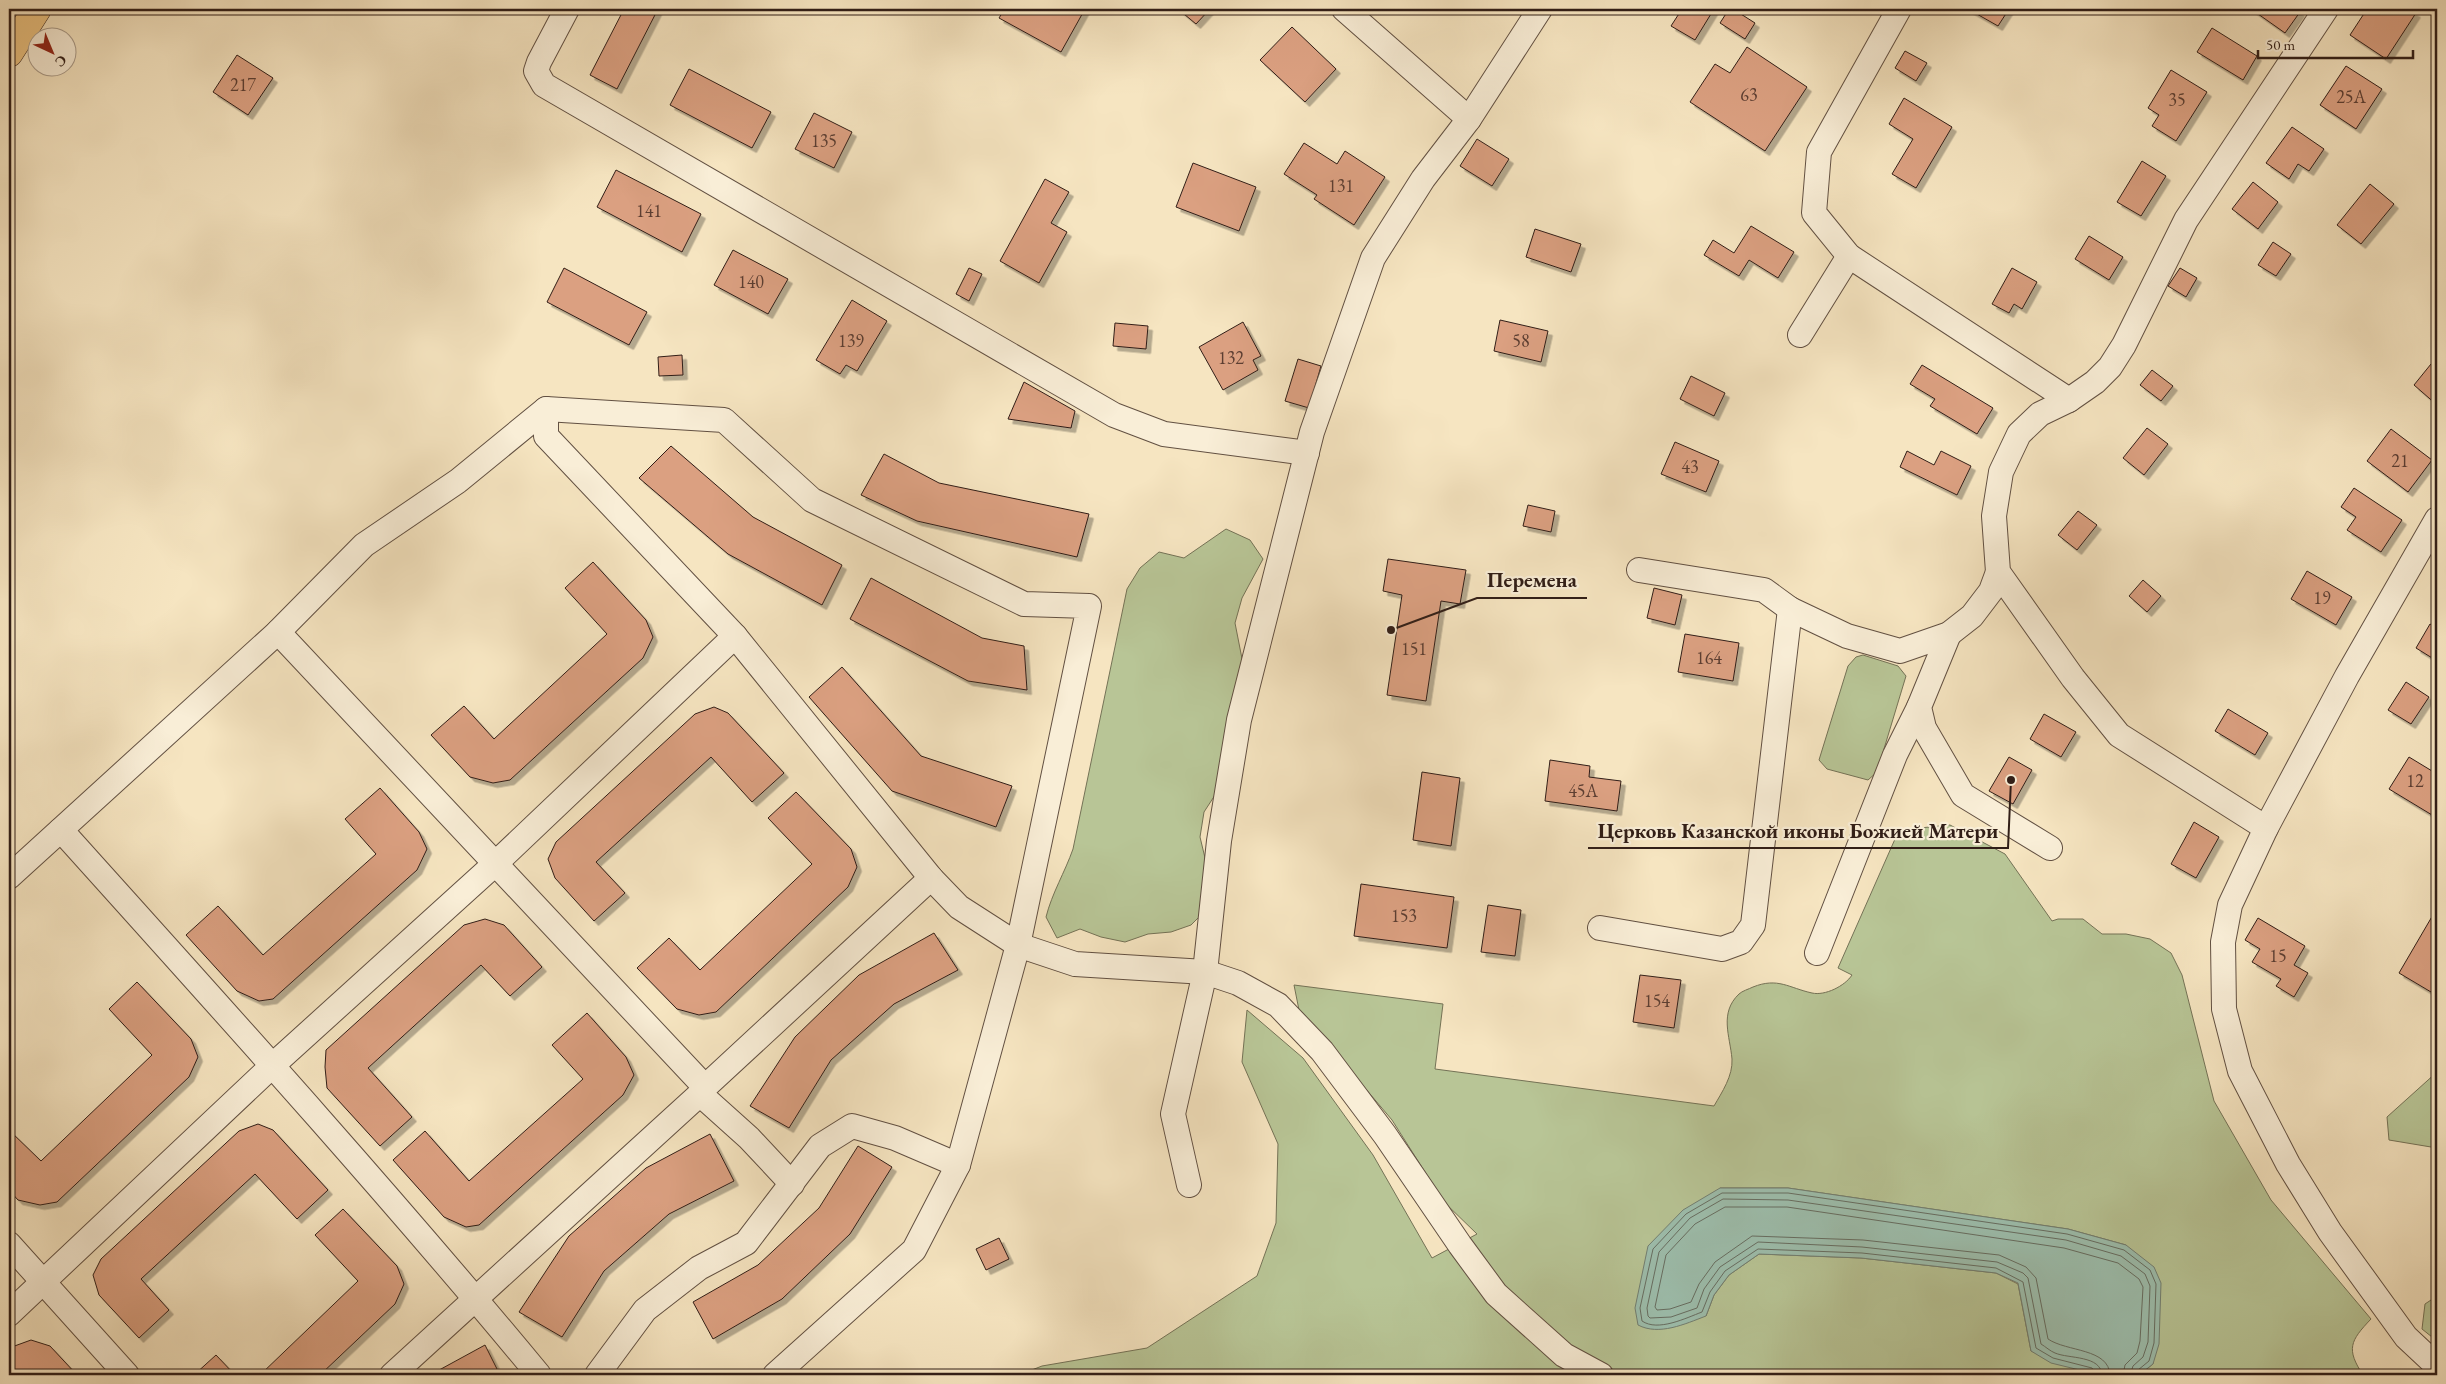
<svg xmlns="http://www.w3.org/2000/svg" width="2446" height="1384" viewBox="0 0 2446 1384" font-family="'EB Garamond',serif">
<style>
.green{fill:#b8c596;stroke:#747256}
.water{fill:#9dbfae;stroke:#727f72}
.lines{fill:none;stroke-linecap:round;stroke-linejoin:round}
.shore{stroke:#676e62;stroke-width:1}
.building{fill:#dba081;stroke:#311e17;filter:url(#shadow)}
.minor-casing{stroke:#625042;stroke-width:26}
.highway-casing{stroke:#311e17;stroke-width:29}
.minor{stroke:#f9eed7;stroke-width:24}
.highway{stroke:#ebc280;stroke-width:28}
.labels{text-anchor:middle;stroke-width:4.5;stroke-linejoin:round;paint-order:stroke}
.number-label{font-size:18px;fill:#5c3e32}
.leader{fill:none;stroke:#311e17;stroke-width:2}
.callout-dot{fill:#311e17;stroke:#f9eed7;stroke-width:2}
.callout-label{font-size:21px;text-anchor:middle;font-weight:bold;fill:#311e17;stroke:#f9eed7;stroke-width:4.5;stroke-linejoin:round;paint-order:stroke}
</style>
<defs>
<filter id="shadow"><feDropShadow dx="4.5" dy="4.5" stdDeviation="0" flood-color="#0004"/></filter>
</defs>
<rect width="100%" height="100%" fill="#f6e5c1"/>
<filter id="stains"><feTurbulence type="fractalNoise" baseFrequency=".004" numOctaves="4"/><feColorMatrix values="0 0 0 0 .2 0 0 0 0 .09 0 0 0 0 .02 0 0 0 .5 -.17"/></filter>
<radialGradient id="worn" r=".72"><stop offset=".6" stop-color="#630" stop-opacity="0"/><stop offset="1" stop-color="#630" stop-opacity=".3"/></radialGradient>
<g class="green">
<path d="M1226 529 1250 540 1263 559 1242 598 1235 623 1245 674 1217 792 1204 812 1200 837 1211 883 1208 908 1191 925 1171 932 1148 934 1125 942 1101 937 1080 929 1057 938 1046 917C1052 893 1065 872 1073 849L1127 589 1140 568 1159 552 1184 558Z"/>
<polygon points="1863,655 1898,666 1906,676 1877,772 1868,780 1827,769 1819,760 1848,666 1856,657"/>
<path d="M1950 825 2005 854 2052 921 2058 919H2083L2102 934H2126L2150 939 2171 953 2182 975 2214 1101 2271 1200 2371 1319C2350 1341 2346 1349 2363 1375H2139L2153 1364 2126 1245 2068 1229 1788 1188H1720L1706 1316 1714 1295 1729 1275 1759 1254 1861 1258 1996 1273 2018 1284 2031 1351 2096 1374 2120 1375H1019L1042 1366 1147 1348 1257 1276 1276 1223 1278 1144 1242 1062 1247 1010 1303 1058 1373 1155 1432 1258 1477 1234 1444 1202 1392 1120 1299 1010 1294 985 1443 1004 1435 1069 1714 1106C1722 1092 1733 1076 1732 1059 1730 1036 1719 1013 1739 994 1742 991 1749 989 1753 987 1778 977 1789 988 1812 993 1825 996 1845 986 1852 975L1838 968 1899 830Z"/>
<polygon points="2437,1072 2437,1148 2389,1140 2387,1117"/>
<polygon points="2437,1296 2437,1341 2422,1329 2425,1304"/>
</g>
<path class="water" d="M1720 1188H1788L2068 1229 2126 1245 2154 1267 2161 1283 2159 1344 2153 1364 2139 1375 2096 1374 2051 1363 2031 1351 2018 1283 1996 1273 1861 1258 1759 1254 1729 1275 1714 1295 1706 1316C1685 1324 1659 1336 1638 1325L1635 1308 1648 1246 1683 1210Z"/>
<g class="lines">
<g class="shore">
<path d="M2096 1375 2092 1368 2053 1358 2036 1348 2023 1282 1996 1268 1862 1253 1758 1249 1725 1271 1710 1292 1702 1312C1686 1318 1658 1332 1642 1321L1640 1308 1653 1249 1686 1214 1722 1193H1788L2067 1234 2124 1250 2150 1270 2156 1284 2154 1343 2149 1361 2138 1370 2136 1375"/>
<path d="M2102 1375C2101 1355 2069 1359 2055 1353 2050 1351 2046 1347 2041 1344L2028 1278 2023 1273 1997 1262 1862 1247 1758 1242 1720 1267 1704 1289 1697 1308 1671 1317 1650 1318 1648 1316 1647 1308 1659 1252 1690 1218 1723 1199 1788 1200 2066 1240 2121 1256 2145 1274 2150 1286 2148 1342 2143 1357 2133 1366 2130 1375"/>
<path d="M2110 1375C2109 1348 2067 1352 2048 1339L2036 1278 2026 1267 1999 1255 1863 1240 1752 1236 1715 1262 1699 1284 1691 1302 1670 1309 1657 1310 1655 1307 1666 1255 1695 1224 1725 1207H1787L2064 1248 2118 1263 2139 1279 2143 1287 2140 1341 2137 1353 2125 1365 2123 1375"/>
</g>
</g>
<g class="building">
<polygon points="624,9 658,9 617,89 590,75"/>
<polygon points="1002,9 1085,9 1061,52 999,18 1004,10"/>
<polygon points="1178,9 1210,9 1196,24"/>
<polygon points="1682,9 1714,9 1695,40 1671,26"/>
<polygon points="1729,9 1733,9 1755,23 1745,39 1720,23"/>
<polygon points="1968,9 2009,9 1998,26"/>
<polygon points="2251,9 2295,9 2300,12 2285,33"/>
<polygon points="2367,9 2408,9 2416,13 2386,59 2350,35"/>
<polygon points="1292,27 1336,69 1305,102 1260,60"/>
<polygon points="2212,28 2257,56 2243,80 2197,52"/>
<polygon points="1747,47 1807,87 1765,151 1690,102 1715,64 1730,73"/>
<polygon points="1905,51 1927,63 1916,81 1895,68"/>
<polygon points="237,55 273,78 248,115 213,92"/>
<polygon points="2346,66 2382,89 2356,129 2320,105"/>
<polygon points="689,69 771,112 752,148 670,105"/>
<polygon points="2171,70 2207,92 2176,141 2152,126 2159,115 2148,108"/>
<polygon points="1904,98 1952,127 1916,188 1892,174 1913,139 1889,124"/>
<polygon points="814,113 852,132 834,168 795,149"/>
<polygon points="2292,127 2324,149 2309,171 2298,164 2289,179 2266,163"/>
<polygon points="1477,139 1509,159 1492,186 1460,166"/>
<polygon points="1304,143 1337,164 1345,151 1385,177 1354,225 1314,199 1317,195 1284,174"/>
<polygon points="2142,161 2166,176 2141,216 2117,202"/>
<polygon points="1193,163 1256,187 1239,231 1176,207"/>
<polygon points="616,170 701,214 682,252 597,207"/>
<polygon points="1045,179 1069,192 1051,223 1067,232 1039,283 1000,261"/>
<polygon points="2253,182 2278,202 2258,229 2232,209"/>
<polygon points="2370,184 2394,204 2361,244 2337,225"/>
<polygon points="1751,226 1794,252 1778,278 1749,260 1739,276 1704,255 1713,240 1734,253"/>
<polygon points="1535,229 1581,244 1571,272 1526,257"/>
<polygon points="2089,236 2123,257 2109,280 2075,259"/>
<polygon points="2273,242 2291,254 2276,276 2258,265"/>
<polygon points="733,250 788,279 768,314 714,285"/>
<polygon points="564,268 647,312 629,345 547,302"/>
<polygon points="969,268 982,274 969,301 956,294"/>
<polygon points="2012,268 2037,282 2022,309 2014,304 2009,313 1992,304"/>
<polygon points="2180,268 2197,278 2186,297 2168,286"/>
<polygon points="852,300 887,321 857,371 846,365 840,374 816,360"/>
<polygon points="1500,320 1548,331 1541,362 1494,351"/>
<polygon points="1243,322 1261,356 1253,360 1258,370 1223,390 1199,347"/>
<polygon points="1115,323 1148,326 1146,349 1113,346"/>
<polygon points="682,355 683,375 659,376 658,357"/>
<polygon points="1298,359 1321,366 1309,408 1285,401"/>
<polygon points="2431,364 2437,369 2437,405 2414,385"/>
<polygon points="1922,365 1993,408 1977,434 1930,406 1935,399 1910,384"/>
<polygon points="2152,370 2173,386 2161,401 2140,385"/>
<polygon points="1691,376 1725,393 1714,416 1680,399"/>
<polygon points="1024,382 1075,411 1071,428 1008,419"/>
<polygon points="2147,428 2168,444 2144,475 2123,458"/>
<polygon points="2391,429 2432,460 2408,492 2367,461"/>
<polygon points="1675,442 1719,461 1706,492 1661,474"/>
<polygon points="671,446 753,517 842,565 822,605 728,554 639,478"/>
<polygon points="1907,451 1934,465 1941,451 1971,466 1957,495 1900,467"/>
<polygon points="884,454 939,483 1089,514 1077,557 917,521 861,495"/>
<polygon points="2354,488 2402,520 2381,552 2347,530 2356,517 2341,507"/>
<polygon points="1528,505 1555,511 1551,532 1523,526"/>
<polygon points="2078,511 2097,525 2077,550 2058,535"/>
<polygon points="1388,559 1466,570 1460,604 1441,601 1426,701 1387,695 1402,595 1383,591"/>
<polygon points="593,562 646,620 653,637 643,658 510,780 493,783 470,777 431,735 464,706 494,739 607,634 565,588"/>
<polygon points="2307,571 2352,597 2336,625 2291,599"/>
<polygon points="871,578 982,638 1024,646 1027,690 968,681 850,619"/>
<polygon points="2143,580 2161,596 2147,612 2129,596"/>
<polygon points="1654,588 1682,595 1675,625 1647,618"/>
<polygon points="2430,624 2437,628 2437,661 2416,648"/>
<polygon points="1685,634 1739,643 1733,681 1678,672"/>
<polygon points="842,667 921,756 1012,786 996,827 892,791 809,697"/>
<polygon points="2406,682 2429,697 2411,724 2388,710"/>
<polygon points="714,707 728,713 784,773 752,802 711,757 596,862 625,893 594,921 555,878 548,859 556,842 695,714"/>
<polygon points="2228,709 2268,733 2255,755 2215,731"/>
<polygon points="2044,714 2076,732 2061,757 2030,739"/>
<polygon points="2009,757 2032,770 2013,804 1989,791"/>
<polygon points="2409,757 2437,774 2437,818 2389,789"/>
<polygon points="1550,760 1590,766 1589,777 1621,781 1617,811 1545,801"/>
<polygon points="1422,772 1460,778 1451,846 1413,840"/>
<polygon points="380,788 419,832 427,849 417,870 273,999 259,1001 237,991 186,935 218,906 263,955 376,854 345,819"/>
<polygon points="796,792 851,849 857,867 848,887 716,1012 699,1015 677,1009 637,968 669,938 700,970 812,864 768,818"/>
<polygon points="2194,822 2219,837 2196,878 2171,864"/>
<polygon points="1361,884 1454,897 1447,948 1354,936"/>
<polygon points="1488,905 1521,910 1515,956 1481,952"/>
<polygon points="2437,908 2437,981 2431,992 2399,973"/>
<polygon points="2258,918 2305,946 2294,965 2308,973 2294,997 2276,986 2281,979 2252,962 2260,949 2245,940"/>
<polygon points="485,919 504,925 542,967 510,996 481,965 368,1068 412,1117 380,1146 327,1088 325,1067 326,1050 464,925"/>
<polygon points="934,933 958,970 894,1004 831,1060 789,1128 750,1106 795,1037 859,975"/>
<polygon points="1640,975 1681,980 1674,1028 1633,1022"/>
<polygon points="137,982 191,1039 198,1057 189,1077 57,1202 40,1205 18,1200 9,1190 9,1130 41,1161 152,1055 109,1009"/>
<polygon points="587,1013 626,1057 634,1075 623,1095 479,1225 466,1227 444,1217 393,1160 425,1131 469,1181 583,1079 552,1045"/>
<polygon points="258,1124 273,1130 328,1190 297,1219 255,1174 141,1279 169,1310 139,1338 99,1295 93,1275 101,1259 239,1131"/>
<polygon points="710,1134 734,1181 669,1214 604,1271 562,1337 519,1312 569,1236 646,1168"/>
<polygon points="858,1146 892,1167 850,1234 782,1299 713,1339 693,1302 758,1265 819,1208"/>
<polygon points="343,1209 397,1266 404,1284 395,1304 320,1375 260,1375 358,1281 315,1235"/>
<polygon points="999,1238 1009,1259 986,1270 976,1249"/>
<polygon points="31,1340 50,1346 77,1375 9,1375 9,1348"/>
<polygon points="485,1345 500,1375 430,1375"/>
<polygon points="216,1355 235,1375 194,1375"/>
</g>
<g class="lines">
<g class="minor-casing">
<g id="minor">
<polyline points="567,9 539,62 536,71 544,85 1114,415 1164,434 1307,453"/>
<polyline points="1344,9 1469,119"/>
<polyline points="1899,9 1819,152 1814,213 1849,256 2069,400 2095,382 2110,367 2124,345 2186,220 2326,9"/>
<polyline points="1800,335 1849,256"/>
<polyline points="2069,400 2040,414 2019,434 2001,472 1994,516 1998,572 2073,678 2119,735 2266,828"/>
<polyline points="546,409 546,436 735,636 931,878 959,907 1018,945 1075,964 1205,972 1238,983 1278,1005 1322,1051 1385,1135 1460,1245 1496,1294 1564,1355 1601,1375"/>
<polyline points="2437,519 2347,676 2266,828 2230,905 2223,942 2224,1009 2240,1071 2288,1164 2330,1232 2406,1337 2437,1366"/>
<polyline points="1639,570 1764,590 1790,609 1847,636 1900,651 1949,634 1972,616 1991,591 1998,572"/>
<polyline points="278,632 705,1087"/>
<polyline points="1949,634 1919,707 1924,728 1963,795 2050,848"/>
<path d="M61 830C223 1010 385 1189 539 1375"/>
<polyline points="9,877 278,632 364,545 458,481 546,409 724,420 812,500 1024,604 1089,606 1018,945 958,1165 914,1250 775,1375"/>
<polyline points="1600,928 1722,949 1741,942 1753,925 1790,609"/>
<polyline points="1817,953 1895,755 1919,707"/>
<polyline points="700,1094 749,1138 792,1184"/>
<polyline points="1189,1185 1173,1114 1205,972 1219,841 1239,720 1312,432 1373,258 1423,179 1469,119 1540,9"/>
<polyline points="9,1244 127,1375"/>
<polyline points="9,1314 273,1065 496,863 735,636"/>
<polyline points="392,1375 700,1094 705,1087 931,878"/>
<polyline points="597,1375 645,1310 699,1268 746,1243 820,1146 852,1126 895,1138 958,1165"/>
</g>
</g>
<g class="highway-casing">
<polyline id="highway" points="9,53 37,9"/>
</g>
<use href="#minor" class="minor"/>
<use href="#highway" class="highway"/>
</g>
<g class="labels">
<g class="number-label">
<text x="243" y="91">217</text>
<text x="1749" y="101">63</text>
<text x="2351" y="103">25А</text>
<text x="2177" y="106">35</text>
<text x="824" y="147">135</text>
<text x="1341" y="192">131</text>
<text x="649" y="217">141</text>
<text x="751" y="288">140</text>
<text x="851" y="347">139</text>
<text x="1521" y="347">58</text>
<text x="1231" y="364">132</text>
<text x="2400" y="467">21</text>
<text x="1690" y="473">43</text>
<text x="2322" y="604">19</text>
<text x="1414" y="655">151</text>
<text x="1709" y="664">164</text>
<text x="2415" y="787">12</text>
<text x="1583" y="797">45А</text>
<text x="1404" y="922">153</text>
<text x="2278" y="962">15</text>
<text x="1657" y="1007">154</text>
</g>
</g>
<path class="leader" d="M1391 630L1477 598H1587M2011 780L2008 848H1588"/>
<g class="callout-dot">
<circle cx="1391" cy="630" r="5"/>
<circle cx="2011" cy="780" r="5"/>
</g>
<g class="callout-label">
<text x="1532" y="587">Перемена</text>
<text x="1798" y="838">Церковь Казанской иконы Божией Матери</text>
</g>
<rect width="2446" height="1384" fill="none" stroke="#f6e5c1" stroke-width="30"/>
<rect x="10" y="10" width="2426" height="1364" fill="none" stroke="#311e17" stroke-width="2.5"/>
<rect x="15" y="15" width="2416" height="1354" fill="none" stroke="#311e17"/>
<g transform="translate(52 52) rotate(136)"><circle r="24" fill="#f9eed7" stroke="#a99b8a"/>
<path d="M0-4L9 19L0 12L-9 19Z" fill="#8f2418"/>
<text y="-8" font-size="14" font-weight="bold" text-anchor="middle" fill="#311e17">С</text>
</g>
<path d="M2258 50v8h155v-8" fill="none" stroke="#311e17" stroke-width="2.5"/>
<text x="2266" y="50" font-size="15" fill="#311e17" stroke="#f9eed7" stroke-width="4" paint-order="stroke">50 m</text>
<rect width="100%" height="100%" filter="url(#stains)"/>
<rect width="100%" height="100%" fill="url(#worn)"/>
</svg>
